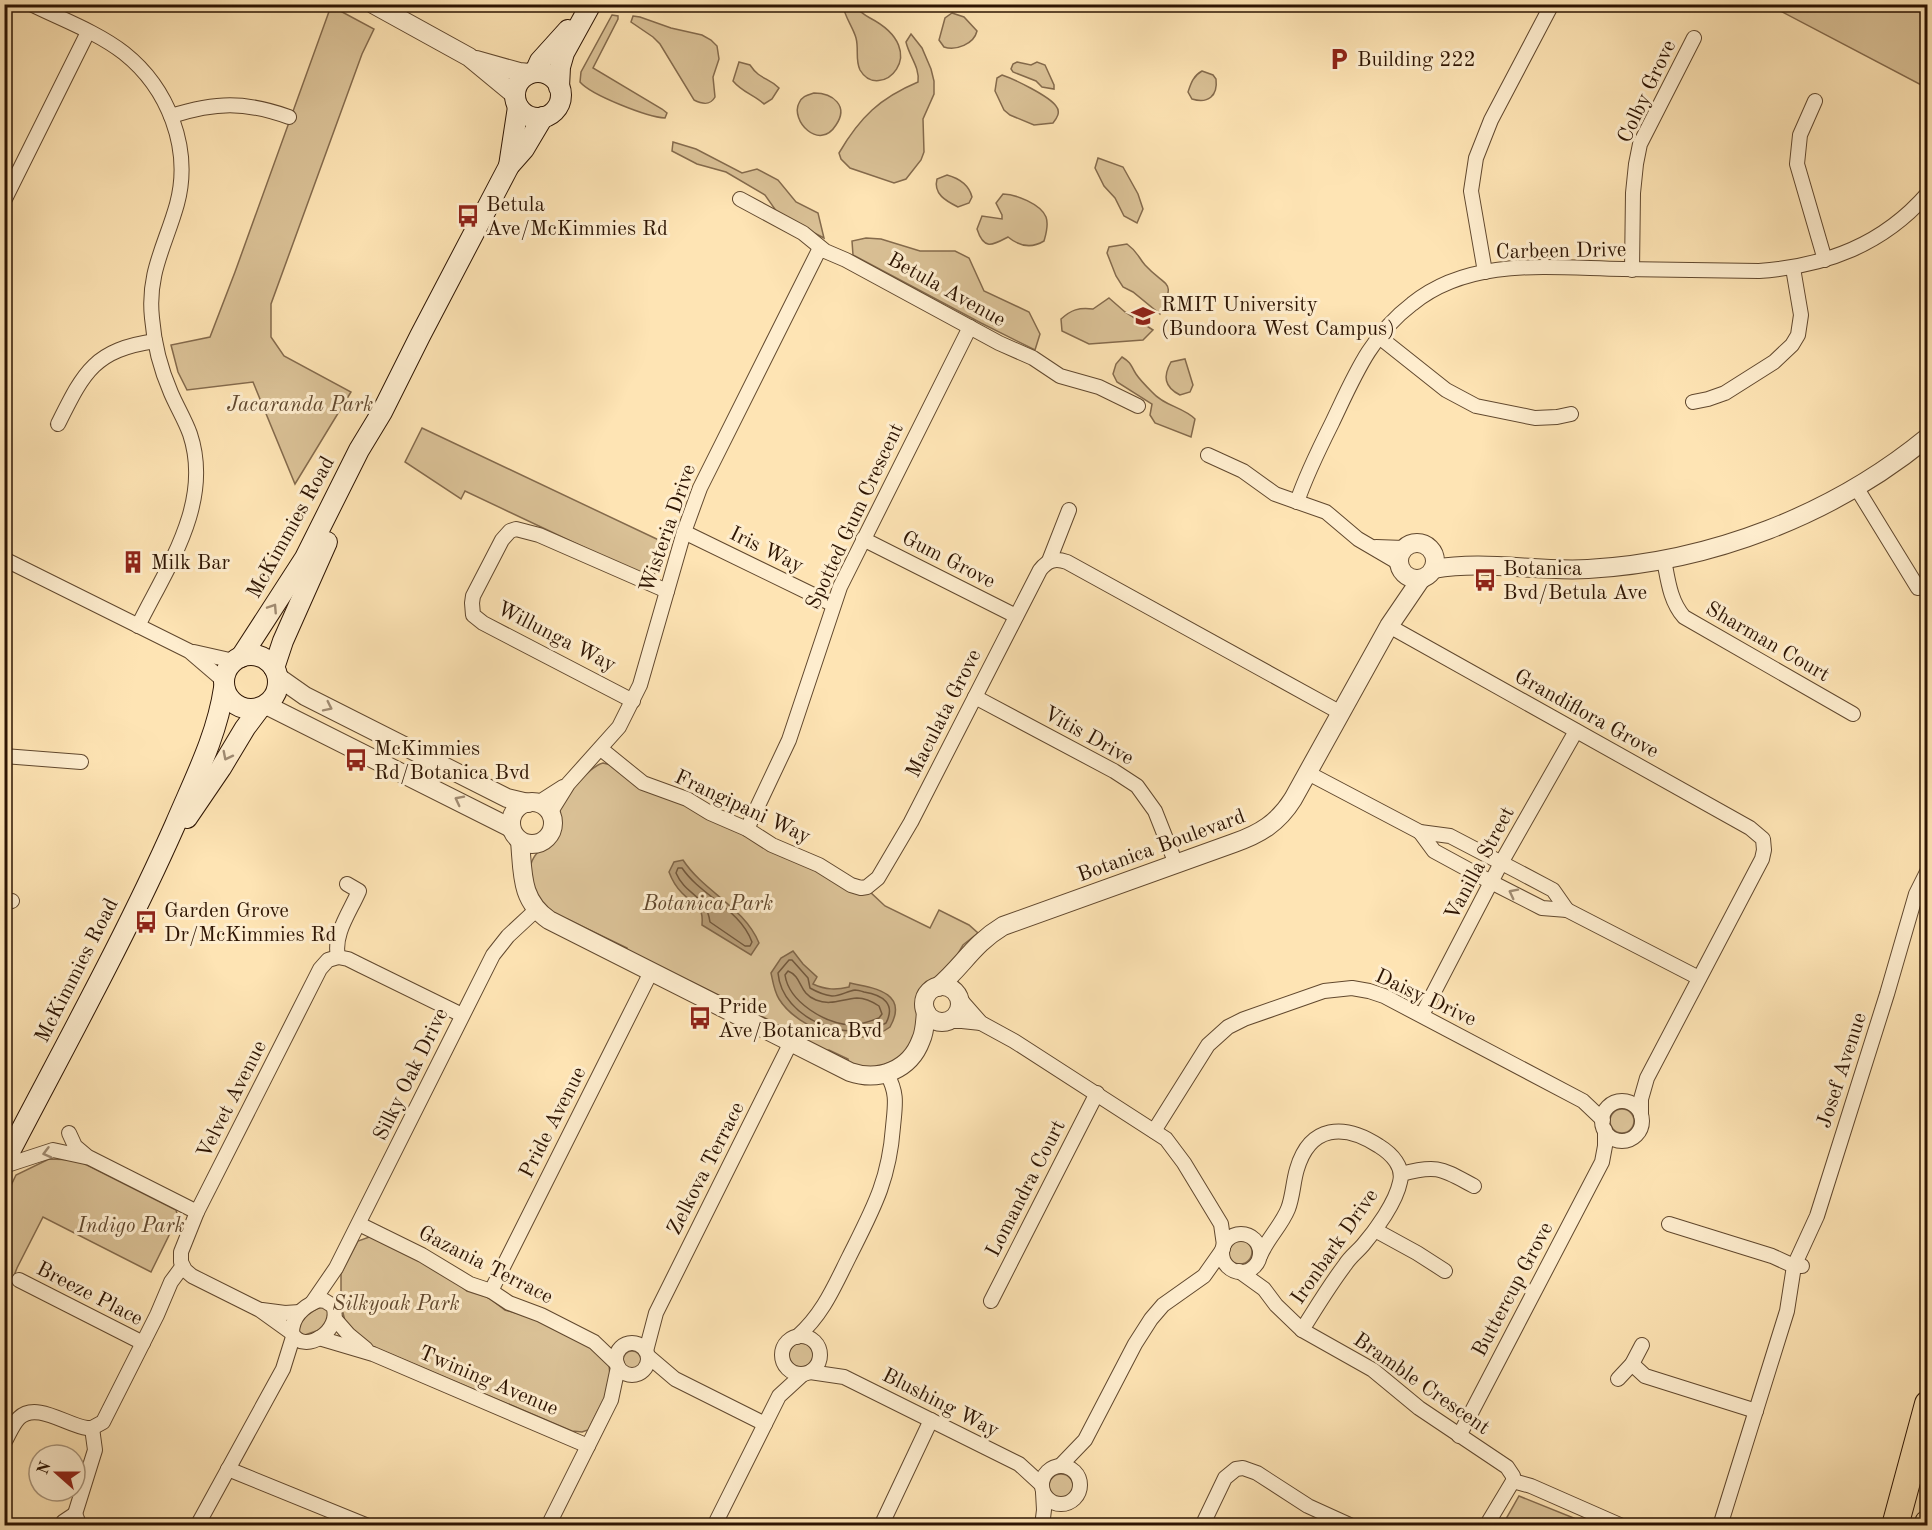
<svg xmlns="http://www.w3.org/2000/svg" width="1932" height="1530" viewBox="0 0 1932 1530" font-family="'Old Standard TT',serif">
<style>
.green{fill:#dac196;stroke:#846a4c;stroke-width:1.5}
.water{fill:#b79d77;stroke:#806648;stroke-width:1.5}
.lines{fill:none;stroke-linecap:round;stroke-linejoin:round}
.shore{stroke:#72583c;stroke-width:1.5}
.minor-casing{stroke:#61482e;stroke-width:16}
.tertiary-casing{stroke:#61482e;stroke-width:20}
.secondary-casing{stroke:#2d1402;stroke-width:22}
.motorway-casing{stroke:#2d1402;stroke-width:28}
.minor{stroke:#feedce;stroke-width:14}
.tertiary{stroke:#feedce;stroke-width:18}
.secondary{stroke:#feedce;stroke-width:20}
.motorway{stroke:#fee4b4;stroke-width:26}
.oneway{stroke:#a08b72}
.labels{text-anchor:middle;stroke-width:6;stroke-linejoin:round;paint-order:stroke}
.poi-label{font-size:21px;fill:#2d1402;stroke:#feedce;text-anchor:start}
.street-label{font-size:21px;fill:#2d1402;stroke:#feedce}
.park-label{font-size:21px;font-style:italic;fill:#61482e;stroke:#feedce}
</style>
<rect width="100%" height="100%" fill="#fee4b4"/>
<filter id="stains"><feTurbulence type="fractalNoise" baseFrequency=".00333" numOctaves="4"/><feColorMatrix values="0 0 0 0 .2 0 0 0 0 .09 0 0 0 0 .02 0 0 0 .5 -.17"/></filter>
<radialGradient id="worn" r=".72"><stop offset=".6" stop-color="#630" stop-opacity="0"/><stop offset="1" stop-color="#630" stop-opacity=".3"/></radialGradient>
<g class="green">
<path d="M843 5C855 4 860 13 870 18 935 52 879 103 860 70 855 60 859 49 856 38 853 27 844 16 843 5Z"/>
<polygon points="1769,5 1927,5 1927,88"/>
<polygon points="331,6 374,29 362,54 271,304 271,337 284,356 351,392 295,484 253,382 187,390 178,372 171,345 210,337 235,272"/>
<path d="M952 13 964 17 977 31C974 44 956 51 944 47L939 40 945 18Z"/>
<path d="M612 15 618 16V19L593 68 662 109 667 113 665 118C647 117 591 95 580 82L581 72Z"/>
<path d="M633 16 640 17 671 28 702 35 711 40 717 46 719 59 713 77 715 97C710 106 702 104 694 100L660 44 653 37 631 22Z"/>
<path d="M911 34 922 48 931 69 934 81V94L923 119 924 152 921 160 906 179 894 183 850 168 841 159 839 153C860 117 880 98 918 82 920 67 909 56 906 42Z"/>
<path d="M739 62 750 65C760 80 768 77 779 88L772 99 764 104C754 95 742 92 733 81Z"/>
<polygon points="1017,62 1031,65 1037,62 1045,65 1054,85 1054,89 1042,87 1036,81 1013,72 1011,69 1013,64"/>
<path d="M1202 71 1213 75 1216 79C1218 96 1208 104 1192 99L1188 92C1191 83 1193 76 1202 71Z"/>
<path d="M1002 75C1014 79 1049 96 1056 106 1061 112 1057 118 1053 123L1034 125 1010 115 1004 110 995 91 997 78Z"/>
<path d="M814 93C833 93 849 106 836 125 819 152 790 120 799 103 802 96 808 95 814 93Z"/>
<polygon points="673,142 696,149 742,173 757,169 778,180 796,202 818,213 824,238 779,215 765,195 726,172 697,164 672,151"/>
<polygon points="1098,158 1123,167 1138,194 1143,209 1137,223 1124,216 1115,198 1104,186 1095,168"/>
<path d="M947 175C958 178 969 185 972 197L969 203 958 207C946 201 933 194 937 179Z"/>
<path d="M1003 194C1015 194 1041 204 1046 217 1049 225 1046 234 1044 241 1031 249 1019 246 1008 237 993 245 984 251 977 229L982 216 1002 219V215L996 203Z"/>
<polygon points="866,238 881,239 920,251 955,251 969,258 984,291 1029,312 1040,334 1035,350 981,323 853,255 852,241"/>
<path d="M1127 244C1138 252 1138 257 1145 265 1166 288 1177 279 1160 314L1133 292 1123 287 1116 276 1107 253 1109 247Z"/>
<path d="M1109 298 1125 312 1153 330 1143 340 1089 344 1062 331 1061 319C1071 310 1079 307 1093 309Z"/>
<path d="M1122 357C1133 364 1130 365 1136 374 1140 380 1147 387 1152 392 1164 406 1183 407 1195 419L1191 437 1155 423 1150 415 1152 404 1117 382 1113 374 1116 364Z"/>
<path d="M1185 359 1193 385 1190 392 1180 395C1164 387 1163 376 1171 362Z"/>
<polygon points="422,428 663,542 653,580 465,491 461,499 405,462"/>
<path d="M603 763 611 765 673 799 870 892 885 906 930 928 939 910 969 925 978 933 963 945 956 957 925 990 920 1002 918 1033 901 1058 873 1069 849 1064 848 1059 829 1050 824 1051 770 1024 769 1020 690 981H685L627 951V948L567 919H562C544 905 531 897 530 871 530 854 544 849 552 836 557 828 554 818 558 809 564 797 590 766 603 763Z"/>
<circle cx="1622" cy="1121" r="12"/>
<polygon points="49,1159 77,1160 176,1210 178,1217 151,1272 43,1217 17,1268 5,1299 5,1198 16,1175"/>
<polygon points="372,1236 442,1271 467,1291 489,1298 505,1310 537,1319 597,1350 609,1365 611,1385 588,1430 582,1432 572,1431 371,1346 356,1335 345,1321 341,1305 341,1274 358,1241"/>
<circle cx="1240" cy="1252" r="12"/>
<path d="M322 1307 328 1309 330 1317 322 1329 302 1336 298 1329C303 1317 310 1311 322 1307Z"/>
<circle cx="801" cy="1355" r="12"/>
<circle cx="632" cy="1360" r="9"/>
<circle cx="1061" cy="1486" r="12"/>
<polygon points="1519,1496 1591,1525 1502,1526"/>
</g>
<g class="water">
<path d="M683 860C704 892 744 907 759 943L751 955 702 925C704 903 693 905 682 893 676 887 672 880 669 872L674 862Z"/>
<path d="M793 951 803 964 817 977 813 984C826 990 836 990 849 987L850 983C875 988 909 993 890 1027 859 1051 798 1030 779 999 774 991 773 982 771 973L781 958Z"/>
</g>
<g class="lines">
<g class="shore">
<path d="M678 868H682C701 896 740 909 752 942L750 946H745L710 922C706 894 686 896 676 873Z"/>
<path d="M789 960H792L808 978 810 988C817 992 824 995 832 996 841 996 847 991 855 990 858 990 861 991 864 992 883 995 896 1004 886 1023 848 1045 782 1019 778 973Z"/>
<path d="M788 971C803 977 798 993 816 1000 831 1006 842 999 857 998 865 998 873 1002 879 1006L882 1014 879 1018C870 1021 861 1025 852 1025 825 1024 789 1002 785 975Z"/>
</g>
<g class="minor-casing">
<g id="minor">
<path d="M31 4C61 19 97 32 124 53 168 88 192 148 177 204 166 244 147 273 152 318 154 343 161 370 171 393 177 407 185 420 190 434 213 503 167 567 138 626"/>
<polyline points="1815,101 1800,135 1797,164 1825,260"/>
<path d="M171 116C216 102 244 101 289 117"/>
<polyline points="740,199 803,233 825,251 846,260 999,343 1033,358 1060,376 1099,387 1138,406"/>
<polyline points="4,201 88,32"/>
<polyline points="1632,270 1633,193 1636,164 1640,144 1694,38"/>
<polyline points="1485,272 1471,191 1476,158 1491,120 1552,4"/>
<polyline points="1378,336 1446,390 1476,406 1535,418 1557,417 1571,414"/>
<polyline points="1693,402 1708,399 1725,393 1774,362 1792,345 1798,335 1801,315 1793,268"/>
<path d="M58 424C84 372 94 350 155 341"/>
<polyline points="1208,455 1243,471 1275,494 1326,512 1358,539 1399,563"/>
<polyline points="1856,487 1918,588"/>
<path d="M1297 502C1306 475 1319 449 1332 423 1354 377 1370 336 1412 304 1471 256 1552 268 1623 269 1668 270 1714 270 1759 271 1826 266 1883 245 1928 193"/>
<polyline points="684,532 832,604"/>
<polyline points="863,539 1016,616"/>
<polyline points="1376,547 1404,548"/>
<polyline points="4,559 189,651 224,681"/>
<path d="M1664 560C1668 580 1670 601 1684 617L1853 714"/>
<polyline points="1049,561 1069,510"/>
<polyline points="1389,626 1750,828 1763,839 1764,850 1762,859 1647,1078 1641,1099 1641,1115"/>
<polyline points="194,652 234,661"/>
<polyline points="975,697 1114,771 1137,786 1155,811 1176,864"/>
<polyline points="633,701 483,623 473,615 472,603 473,596 502,540 510,531 516,529 539,535 667,591"/>
<path d="M601 749 643 783 687 799 710 813 747 829 772 845 819 865 851 885 861 888 867 887 878 878 911 822 1040 570C1048 560 1055 558 1067 562L1341 713"/>
<polyline points="4,756 81,762"/>
<polyline points="1308,773 1420,832 1450,836 1519,872 1553,890 1567,910"/>
<polyline points="538,803 563,787"/>
<polyline points="550,813 568,784 619,727 640,685 684,532 700,488 820,248"/>
<polyline points="747,829 789,740 840,587 970,327"/>
<polyline points="1420,832 1434,851 1491,882 1542,908 1567,910 1699,978"/>
<polyline points="4,903 12,901"/>
<polyline points="338,957 348,959 360,965 462,1015"/>
<polyline points="959,998 981,1023 1014,1041 1166,1139 1184,1163 1221,1224 1224,1245"/>
<polyline points="1422,1015 1501,863 1576,731"/>
<polyline points="948,1021 962,1021 981,1023"/>
<circle cx="1622" cy="1121" r="20"/>
<polyline points="1154,1131 1208,1045 1228,1027 1244,1019 1324,991 1352,988 1369,991 1384,996 1583,1101 1603,1120"/>
<polyline points="69,1133 75,1146 88,1157"/>
<polyline points="4,1166 53,1150 90,1158 197,1212"/>
<path d="M1401 1174C1438 1164 1442 1169 1474 1186"/>
<polyline points="359,1224 422,1255 470,1284 491,1291 509,1303 541,1315 594,1342 617,1364"/>
<polyline points="1669,1224 1772,1256 1794,1266 1802,1266"/>
<polyline points="1375,1230 1417,1253 1445,1271"/>
<circle cx="1241" cy="1253" r="19"/>
<path d="M1260 1256C1267 1239 1281 1226 1288 1209 1293 1196 1293 1182 1297 1169 1310 1125 1344 1123 1379 1146 1392 1154 1404 1167 1400 1182 1396 1202 1376 1230 1363 1245 1357 1252 1350 1257 1345 1265 1329 1286 1316 1308 1302 1330"/>
<polyline points="1239,1271 1264,1289 1276,1305 1302,1330 1373,1370 1419,1408 1507,1467 1513,1476 1513,1481 1486,1526"/>
<polyline points="19,1280 143,1343"/>
<polyline points="491,1291 651,972"/>
<path d="M319 1300 325 1301 333 1306C343 1330 304 1356 292 1333 292 1316 304 1306 319 1300Z"/>
<polyline points="991,1301 1097,1093"/>
<polyline points="312,1303 336,1268 493,955 508,936 536,910"/>
<polyline points="262,1310 285,1313 300,1312"/>
<polyline points="335,1319 349,1335 366,1349"/>
<path d="M292 1333 260 1310 192 1276 185 1270 181 1262V1252L197 1212 320 969 328 960 338 957C333 934 350 912 359 891L347 884"/>
<circle cx="801" cy="1355" r="19"/>
<path d="M797 1337C823 1314 834 1287 849 1257 873 1209 889 1181 893 1127 895 1105 898 1094 887 1074"/>
<polyline points="319,1338 373,1354 588,1446"/>
<circle cx="632" cy="1359" r="16"/>
<polyline points="646,1351 656,1313 791,1042"/>
<polyline points="648,1356 675,1379 765,1424"/>
<polyline points="1632,1364 1645,1376 1756,1411"/>
<polyline points="810,1372 844,1377 1019,1464 1042,1485"/>
<polyline points="1618,1379 1632,1364 1642,1345"/>
<polyline points="1459,1436 1602,1162 1605,1146 1605,1130"/>
<path d="M4 1443C9 1435 12 1425 19 1418 36 1401 68 1426 87 1428H92L103 1422 157 1315 171 1282 182 1267"/>
<circle cx="1061" cy="1485" r="19"/>
<polyline points="1060,1466 1085,1440 1135,1344 1151,1319 1163,1305 1204,1276 1223,1249"/>
<polyline points="228,1469 368,1526"/>
<polyline points="1513,1481 1531,1486 1622,1526"/>
<polyline points="75,1514 95,1450 92,1428"/>
<polyline points="63,1522 75,1514 80,1526"/>
<polyline points="197,1526 283,1369 293,1337"/>
<polyline points="548,1526 611,1400 618,1367"/>
<polyline points="714,1526 779,1396 803,1374"/>
<polyline points="881,1526 931,1420"/>
<polyline points="1042,1526 1044,1510 1043,1492"/>
<polyline points="1202,1526 1225,1478 1236,1469 1243,1468 1257,1473 1308,1506 1352,1526"/>
<polyline points="1720,1526 1787,1311 1794,1266 1817,1216 1887,994 1916,894 1928,870"/>
</g>
</g>
<g class="tertiary-casing">
<g id="tertiary">
<polyline points="373,4 469,57 515,95"/>
<polyline points="476,60 519,72 531,73"/>
<circle cx="1417" cy="561" r="18"/>
<path d="M1434 569C1485 560 1536 572 1588 569 1711 562 1833 515 1928 437"/>
<polyline points="278,677 305,696 507,798 528,803"/>
<polyline points="266,705 511,828"/>
<circle cx="532" cy="823" r="21"/>
<path d="M520 841C523 873 520 900 549 920L850 1072C879 1082 910 1070 921 1040 925 1032 925 1021 926 1012"/>
<circle cx="942" cy="1004" r="18"/>
<path d="M938 987C963 966 973 944 1003 926L1234 843C1260 834 1278 823 1293 799L1389 626 1421 579"/>
</g>
</g>
<g class="secondary-casing">
<g id="secondary">
<polyline points="535,72 540,61 568,30"/>
<circle cx="538" cy="95" r="23"/>
<polyline points="559,87 560,67 564,53 591,4"/>
<polyline points="509,166 518,107"/>
<circle cx="251" cy="682" r="27"/>
<polyline points="241,657 305,558 359,450 382,412 420,336 509,166 524,149 543,117"/>
<polyline points="274,668 283,641 327,542"/>
<polyline points="187,818 221,768 245,728 260,708"/>
<path d="M4 1163C62 1051 124 940 175 825 194 780 217 736 224 688"/>
</g>
</g>
<g class="motorway-casing">
<g id="motorway">
<polyline points="1895,1526 1928,1404"/>
<polyline points="1927,1526 1928,1523"/>
</g>
</g>
<use href="#minor" class="minor"/>
<use href="#tertiary" class="tertiary"/>
<use href="#secondary" class="secondary"/>
<use href="#motorway" class="motorway"/>
</g>
<defs><path id="oneway-chevron" d="M-2-3.5L2.5 0L-2 3.5" fill="none" stroke-width="1.6" stroke-linecap="round" stroke-linejoin="round" transform="scale(1.5)"/></defs>
<g class="oneway">
<use href="#oneway-chevron" transform="translate(273 608) rotate(-57)"/>
<use href="#oneway-chevron" transform="translate(328 707) rotate(26)"/>
<use href="#oneway-chevron" transform="translate(227 756) rotate(117)"/>
<use href="#oneway-chevron" transform="translate(459 800) rotate(-153)"/>
<use href="#oneway-chevron" transform="translate(1513 893) rotate(-153)"/>
<use href="#oneway-chevron" transform="translate(47 1153) rotate(165)"/>
</g>
<defs>
<g id="parking-bare" transform="scale(1.8)"><path d="M-3.5-5.5H1a3.5 3.5 0 0 1 0 7H-1V5.5H-3.5ZM-1-3.4V-.6H.8a1.4 1.4 0 0 0 0-2.8Z" fill="#8f2418" stroke="#feedce" stroke-width="2.5" paint-order="stroke"/></g>
<g id="bus-bare" transform="scale(1.8)"><path d="M-5-6H5V4H4V6H2V4H-2V6H-4V4H-5ZM-3.5-4V0h7V-4ZM-3.5 1.2v1.5H-2V1.2ZM2 1.2v1.5H3.5V1.2Z" fill="#8f2418" stroke="#feedce" stroke-width="2.5" paint-order="stroke"/></g>
<g id="university-bare" transform="scale(1.8)"><path d="M0-5L7-2L0 1L-7-2ZM-4 1L0 2.5L4 1V4Q0 6-4 4Z" fill="#8f2418" stroke="#feedce" stroke-width="2.5" paint-order="stroke"/></g>
<g id="building-bare" transform="scale(1.8)"><path d="M-4-6H4V6H1V3H-1V6H-4ZM-2.5-4.3h1.7v1.8h-1.7ZM.8-4.3h1.7v1.8H.8ZM-2.5-1h1.7V.8h-1.7ZM.8-1h1.7V.8H.8Z" fill="#8f2418" stroke="#feedce" stroke-width="2.5" paint-order="stroke"/></g>
</defs>
<g fill-rule="evenodd">
<use href="#parking-bare" x="1339" y="59"/>
<use href="#bus-bare" x="468" y="216"/>
<use href="#university-bare" x="1143" y="316"/>
<use href="#building-bare" x="133" y="562"/>
<use href="#bus-bare" x="1485" y="580"/>
<use href="#bus-bare" x="356" y="760"/>
<use href="#bus-bare" x="146" y="922"/>
<use href="#bus-bare" x="700" y="1018"/>
</g>
<g class="labels">
<g class="poi-label">
<text x="1357" y="66">Building 222</text>
<text x="486" y="211">Betula<tspan x="486" dy="24">Ave/McKimmies Rd</tspan></text>
<text x="1161" y="311">RMIT University<tspan x="1161" dy="24">(Bundoora West Campus)</tspan></text>
<text x="151" y="569">Milk Bar</text>
<text x="1503" y="575">Botanica<tspan x="1503" dy="24">Bvd/Betula Ave</tspan></text>
<text x="374" y="755">McKimmies<tspan x="374" dy="24">Rd/Botanica Bvd</tspan></text>
<text x="164" y="917">Garden Grove<tspan x="164" dy="24">Dr/McKimmies Rd</tspan></text>
<text x="718" y="1013">Pride<tspan x="718" dy="24">Ave/Botanica Bvd</tspan></text>
</g>
<g class="street-label">
<text transform="translate(1646 91) rotate(-65)" y="7">Colby Grove</text>
<text transform="translate(1561 250) rotate(-1)" y="7">Carbeen Drive</text>
<text transform="translate(947 289) rotate(29)" y="7">Betula Avenue</text>
<text transform="translate(854 516) rotate(-65)" y="7">Spotted Gum Crescent</text>
<text transform="translate(290 527) rotate(-61)" y="7">McKimmies Road</text>
<text transform="translate(667 528) rotate(-71)" y="7">Wisteria Drive</text>
<text transform="translate(767 549) rotate(26)" y="7">Iris Way</text>
<text transform="translate(949 559) rotate(27)" y="7">Gum Grove</text>
<text transform="translate(557 636) rotate(27)" y="7">Willunga Way</text>
<text transform="translate(1768 641) rotate(30)" y="7">Sharman Court</text>
<text transform="translate(943 713) rotate(-63)" y="7">Maculata Grove</text>
<text transform="translate(1587 713) rotate(29)" y="7">Grandiflora Grove</text>
<text transform="translate(1089 735) rotate(29)" y="7">Vitis Drive</text>
<text transform="translate(743 806) rotate(25)" y="7">Frangipani Way</text>
<text transform="translate(1161 845) rotate(-20)" y="7">Botanica Boulevard</text>
<text transform="translate(1479 863) rotate(-62)" y="7">Vanilla Street</text>
<text transform="translate(76 970) rotate(-63)" y="7">McKimmies Road</text>
<text transform="translate(1426 997) rotate(25)" y="7">Daisy Drive</text>
<text transform="translate(1841 1070) rotate(-72)" y="7">Josef Avenue</text>
<text transform="translate(410 1074) rotate(-64)" y="7">Silky Oak Drive</text>
<text transform="translate(231 1099) rotate(-63)" y="7">Velvet Avenue</text>
<text transform="translate(552 1122) rotate(-63)" y="7">Pride Avenue</text>
<text transform="translate(705 1168) rotate(-63)" y="7">Zelkova Terrace</text>
<text transform="translate(1025 1188) rotate(-63)" y="7">Lomandra Court</text>
<text transform="translate(1334 1246) rotate(-55)" y="7">Ironbark Drive</text>
<text transform="translate(486 1264) rotate(27)" y="7">Gazania Terrace</text>
<text transform="translate(1512 1289) rotate(-62)" y="7">Buttercup Grove</text>
<text transform="translate(90 1293) rotate(27)" y="7">Breeze Place</text>
<text transform="translate(489 1380) rotate(23)" y="7">Twining Avenue</text>
<text transform="translate(1422 1383) rotate(35)" y="7">Bramble Crescent</text>
<text transform="translate(941 1402) rotate(27)" y="7">Blushing Way</text>
</g>
<g class="park-label">
<text x="300" y="411">Jacaranda Park</text>
<text x="708" y="910">Botanica Park</text>
<text x="131" y="1232">Indigo Park</text>
<text x="396" y="1310">Silkyoak Park</text>
</g>
</g>
<rect width="1932" height="1530" fill="none" stroke="#fee4b4" stroke-width="24"/>
<rect x="6" y="6" width="1920" height="1518" fill="none" stroke="#2d1402" stroke-width="3"/>
<rect x="12" y="12" width="1908" height="1506" fill="none" stroke="#2d1402" stroke-width="1.5"/>
<g transform="translate(57 1473) rotate(291)"><circle r="28" fill="#feedce" stroke="#aa967c" stroke-width="1.5"/>
<path d="M0-4.5L10 22L0 15L-10 22Z" fill="#8f2418"/>
<text y="-9" font-size="16" font-weight="bold" text-anchor="middle" fill="#2d1402">N</text>
</g>
<rect width="100%" height="100%" filter="url(#stains)"/>
<rect width="100%" height="100%" fill="url(#worn)"/>
</svg>
